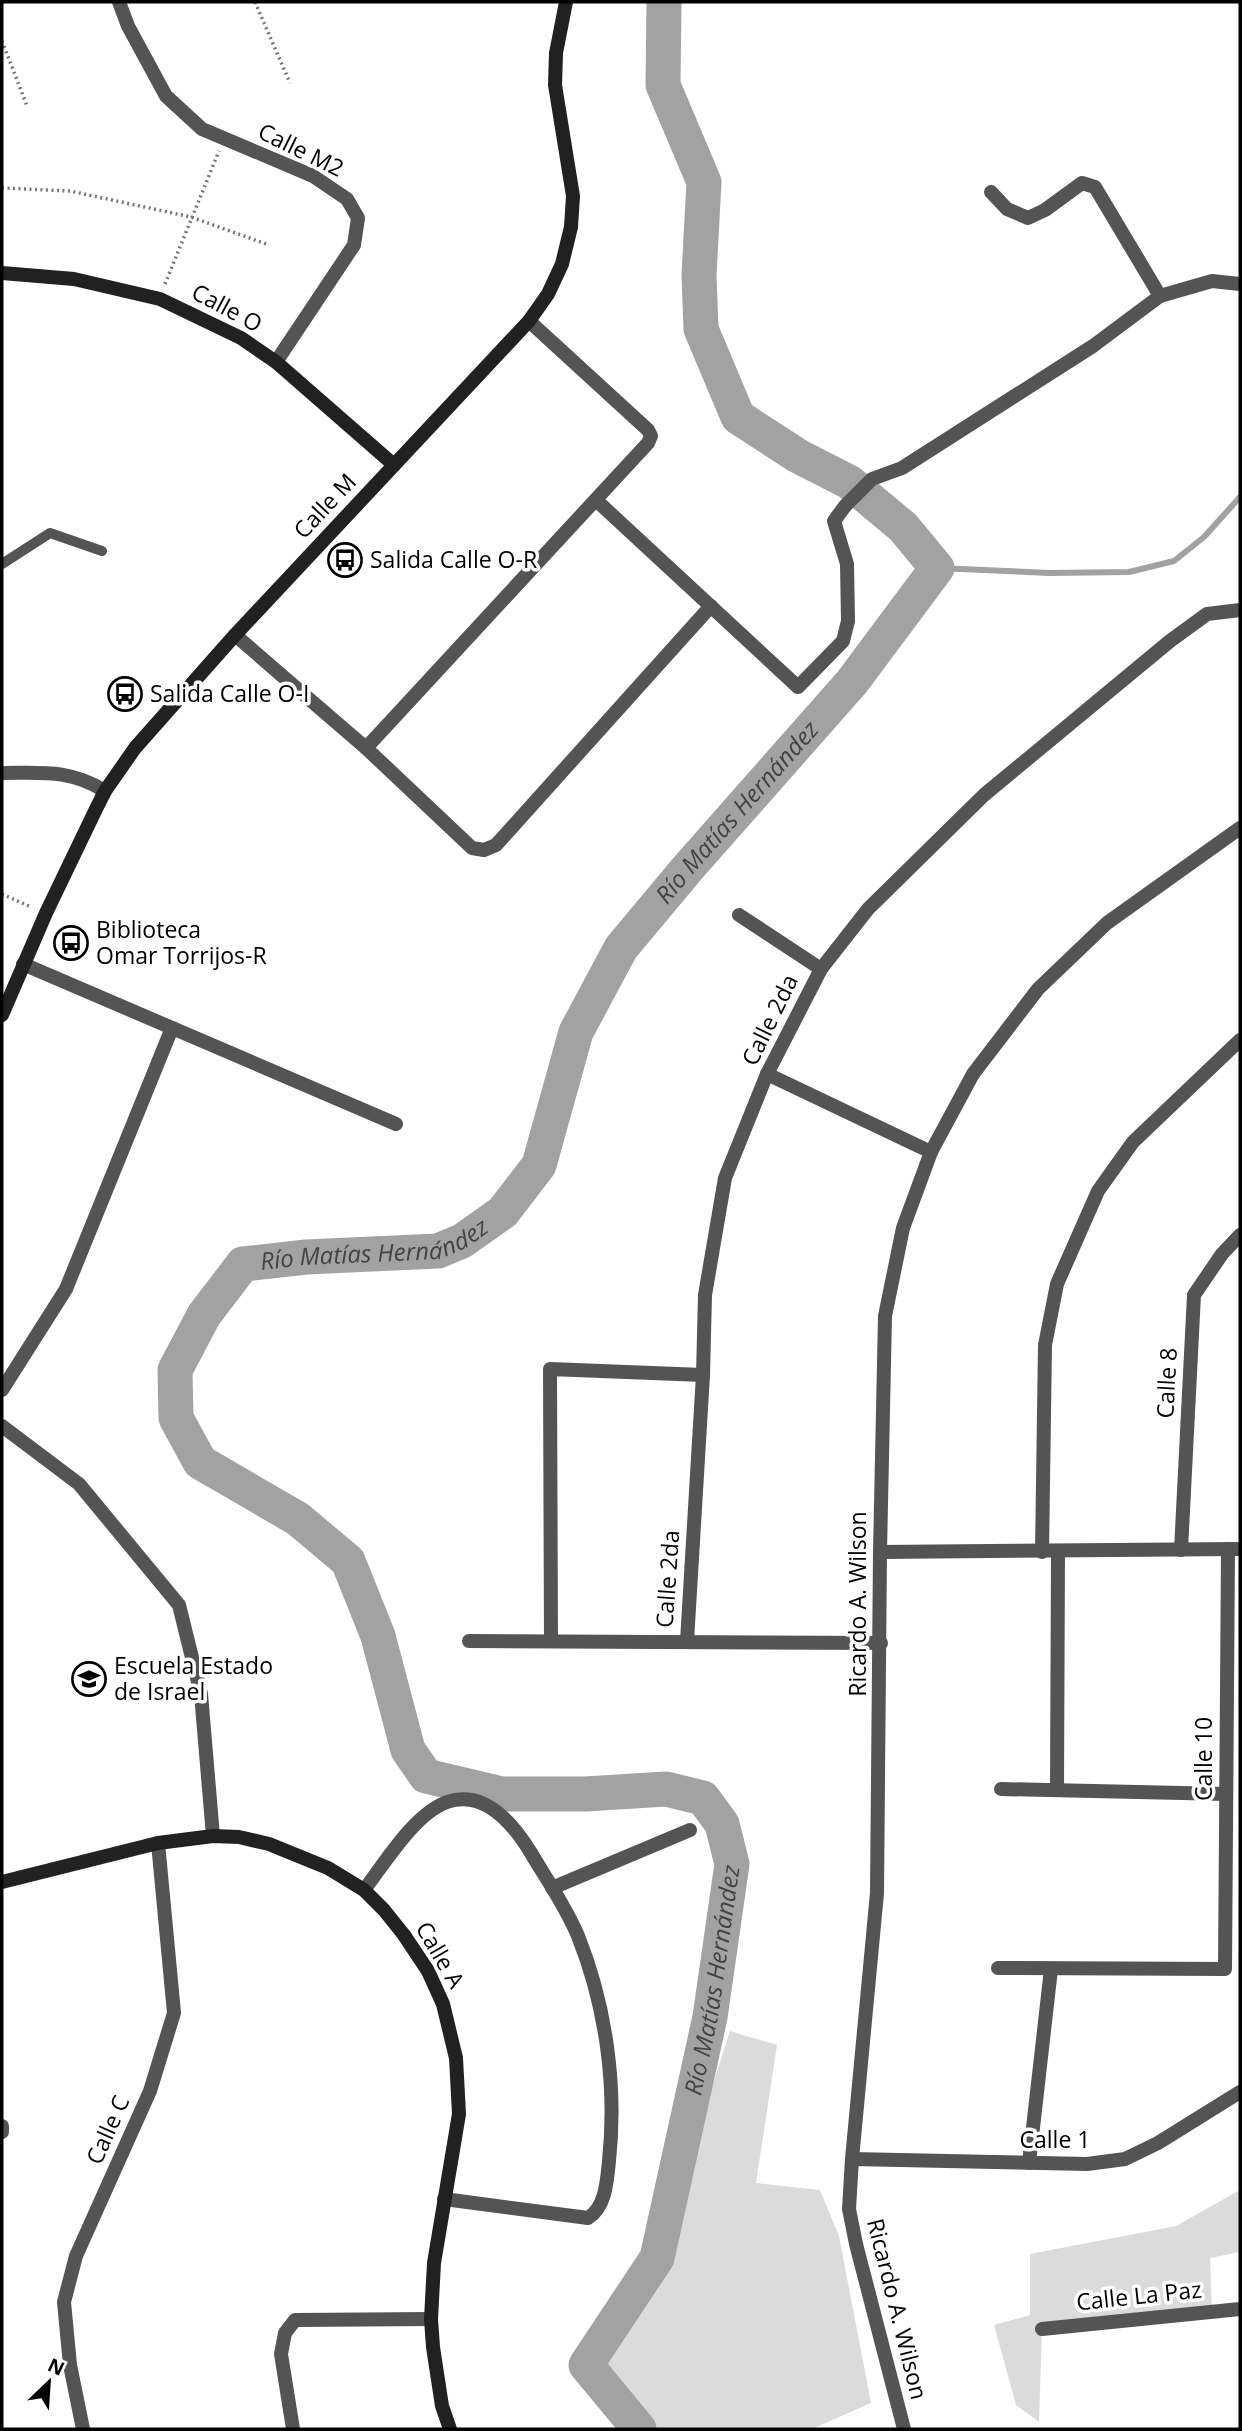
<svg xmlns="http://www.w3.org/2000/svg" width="1242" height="2431" viewBox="0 0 1242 2431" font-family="'Open Sans',sans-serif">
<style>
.green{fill:#dbdbdb}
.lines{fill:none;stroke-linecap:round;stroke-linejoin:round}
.stream{stroke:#a2a2a2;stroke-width:6}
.river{stroke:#a2a2a2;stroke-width:35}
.path{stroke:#767676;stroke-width:3.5;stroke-dasharray:2 3.5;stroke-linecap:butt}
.lane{stroke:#545454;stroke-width:10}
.street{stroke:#545454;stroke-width:14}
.secondary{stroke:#212121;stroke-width:14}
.labels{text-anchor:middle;stroke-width:7;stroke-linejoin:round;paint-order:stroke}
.street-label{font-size:23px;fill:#000;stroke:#fff}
.poi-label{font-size:23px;fill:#000;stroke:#fff;text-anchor:start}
.water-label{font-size:24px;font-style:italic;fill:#434343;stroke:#fff}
</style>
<rect width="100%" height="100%" fill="#fff"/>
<g class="green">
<polygon points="730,2031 777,2045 756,2183 820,2190 839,2236 871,2403 812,2429 639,2429 586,2365 657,2258"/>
<polygon points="1240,2190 1240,2252 1210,2258 1212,2310 1042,2329 1039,2422 1016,2405 994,2325 1030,2315 1030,2254 1176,2226"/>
</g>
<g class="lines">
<polyline class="stream" points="937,568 1050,573 1129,572 1174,561 1204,537 1240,497"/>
<path class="river" id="s1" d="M639 2429 586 2365 657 2258 710 2017 732 1864 722 1824 703 1798 666 1789 585 1794H502L426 1776 408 1750 378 1636 348 1561 298 1519 200 1462 176 1418 175 1370 204 1315 243 1264 306 1257 438 1251 462 1241 503 1212 539 1165 576 1032 621 948 687 869 852 682 937 568 903 527 849 482 798 456 738 417 701 329 699 275 704 182 663 85 664 2"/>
<g class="path">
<polyline points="255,2 290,83"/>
<polyline points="2,41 27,106"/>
<polyline points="2,188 70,191 191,217 269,245"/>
<polyline points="165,284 219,151"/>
<polyline points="2,894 31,907"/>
</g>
<polyline class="lane" points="2,564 50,533 102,551"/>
<g class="street">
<polyline points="119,2 128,26 166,96 202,129 313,176 347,199 358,218 354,245 276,362"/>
<polyline points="991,192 1007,209 1028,218 1045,210 1082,183 1095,187 1160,296"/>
<polyline points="597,501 798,687 843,641 848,621 847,564 834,521 845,506 872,479 902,468 1093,346 1160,296 1212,281 1240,284"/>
<polyline points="235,635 366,748 472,848 484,850 496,845 711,606"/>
<polyline points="366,748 648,443 651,436 648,430 529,321"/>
<path d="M2 773C42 773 69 769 105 791"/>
<polyline points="739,915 821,969"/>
<polyline points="23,964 396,1124"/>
<polyline points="767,1074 931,1152"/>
<polyline points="2,1390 66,1289 172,1028"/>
<polyline points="2,1426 79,1484 179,1605 201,1694 213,1836"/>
<polyline points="1181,1550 1194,1295 1222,1254 1240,1235"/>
<polyline points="880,1552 1240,1549"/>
<polyline points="1042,1552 1045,1345 1057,1284 1098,1191 1133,1142 1240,1040"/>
<polyline points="469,1641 881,1643"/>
<polyline points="551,1641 550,1369 703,1375"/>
<polyline points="687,1641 703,1375 705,1295 725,1178 767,1074 821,969 868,909 984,795 1170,641 1207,614 1240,610"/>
<polyline points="1001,1789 1226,1794"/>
<polyline points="1057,1790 1058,1552"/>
<polyline points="552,1888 690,1830"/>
<path d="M364 1890C385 1863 414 1814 447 1802 485 1789 514 1825 531 1853 547 1880 566 1907 578 1936 606 2006 617 2086 609 2161 607 2180 606 2207 588 2218L444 2199"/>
<polyline points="998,1968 1225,1969 1228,1549"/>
<polyline points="2,2126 2,2132"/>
<polyline points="852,2159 1087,2164 1125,2159 1158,2143 1240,2092"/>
<polyline points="1029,2163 1051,1969"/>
<polyline points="1042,2329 1240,2309"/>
<polyline points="83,2429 70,2365 64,2302 76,2256 150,2091 174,2013 158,1843"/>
<polyline points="293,2429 281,2354 285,2333 295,2320 431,2319"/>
<polyline points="904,2429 856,2244 849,2209 852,2159 877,1893 880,1552 885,1316 903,1228 931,1152 973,1074 1038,989 1107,923 1240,828"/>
</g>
<g class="secondary">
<polyline points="2,273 74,279 160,299 241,338 276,362 394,465"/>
<polyline points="2,1015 46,913 96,809 105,791 135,748 235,635 529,321 548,294 562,264 571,227 573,196 555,85 556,53 566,2"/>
<polyline points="2,1882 158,1843 213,1836 239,1837 269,1844 328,1868 364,1890 384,1910 404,1935 428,1971 443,2004 456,2058 459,2114 434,2263 431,2319 433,2347 442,2406 450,2429"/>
</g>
</g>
<defs>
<g id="bus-ring" transform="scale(1.75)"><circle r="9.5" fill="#fff" stroke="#000" stroke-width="1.5"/><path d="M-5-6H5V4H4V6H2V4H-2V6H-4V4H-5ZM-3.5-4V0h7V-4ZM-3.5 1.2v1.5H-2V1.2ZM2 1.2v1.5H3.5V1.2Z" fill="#000"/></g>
<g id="school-ring" transform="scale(1.75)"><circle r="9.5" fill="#fff" stroke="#000" stroke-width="1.5"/><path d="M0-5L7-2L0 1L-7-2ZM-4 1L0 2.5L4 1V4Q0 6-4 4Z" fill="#000"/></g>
</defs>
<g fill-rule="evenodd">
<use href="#bus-ring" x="345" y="560"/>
<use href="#bus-ring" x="125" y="694"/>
<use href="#bus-ring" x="71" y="943"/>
<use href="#school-ring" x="89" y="1679"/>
</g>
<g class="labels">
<g class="street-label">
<text transform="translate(301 150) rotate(26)" y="8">Calle M2</text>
<text transform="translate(227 308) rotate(28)" y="8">Calle O</text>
<text transform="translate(325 506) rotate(-47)" y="8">Calle M</text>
<text transform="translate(770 1020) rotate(-64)" y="8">Calle 2da</text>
<text transform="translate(1167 1383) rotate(-87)" y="8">Calle 8</text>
<text transform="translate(668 1579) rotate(-86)" y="8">Calle 2da</text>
<text transform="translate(858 1604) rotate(-90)" y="8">Ricardo A. Wilson</text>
<text transform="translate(1204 1759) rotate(-90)" y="8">Calle 10</text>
<text transform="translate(440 1955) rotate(60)" y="8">Calle A</text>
<text transform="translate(108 2130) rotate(-66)" y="8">Calle C</text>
<text x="1055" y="2148">Calle 1</text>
<text transform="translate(1139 2296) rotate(-6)" y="8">Calle La Paz</text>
<text transform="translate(897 2309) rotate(76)" y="8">Ricardo A. Wilson</text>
</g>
<g class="poi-label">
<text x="370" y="568">Salida Calle O-R</text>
<text x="150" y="702">Salida Calle O-I</text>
<text x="96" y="938">Biblioteca<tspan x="96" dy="26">Omar Torrijos-R</tspan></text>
<text x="114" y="1674">Escuela Estado<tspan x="114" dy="26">de Israel</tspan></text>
</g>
<g class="water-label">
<text dy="8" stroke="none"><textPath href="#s1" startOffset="2343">Río Matías Hernández</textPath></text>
<text dy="8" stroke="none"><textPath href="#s1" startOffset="1734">Río Matías Hernández</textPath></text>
<text dy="8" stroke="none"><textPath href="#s1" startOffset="495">Río Matías Hernández</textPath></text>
</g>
</g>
<rect width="1242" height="2431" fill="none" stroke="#000000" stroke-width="7"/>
<g transform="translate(49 2382) rotate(25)" stroke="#ffffff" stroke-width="5" paint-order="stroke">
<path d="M0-5L12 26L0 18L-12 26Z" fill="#000000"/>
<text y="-10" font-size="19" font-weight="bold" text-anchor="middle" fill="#000000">N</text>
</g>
</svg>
